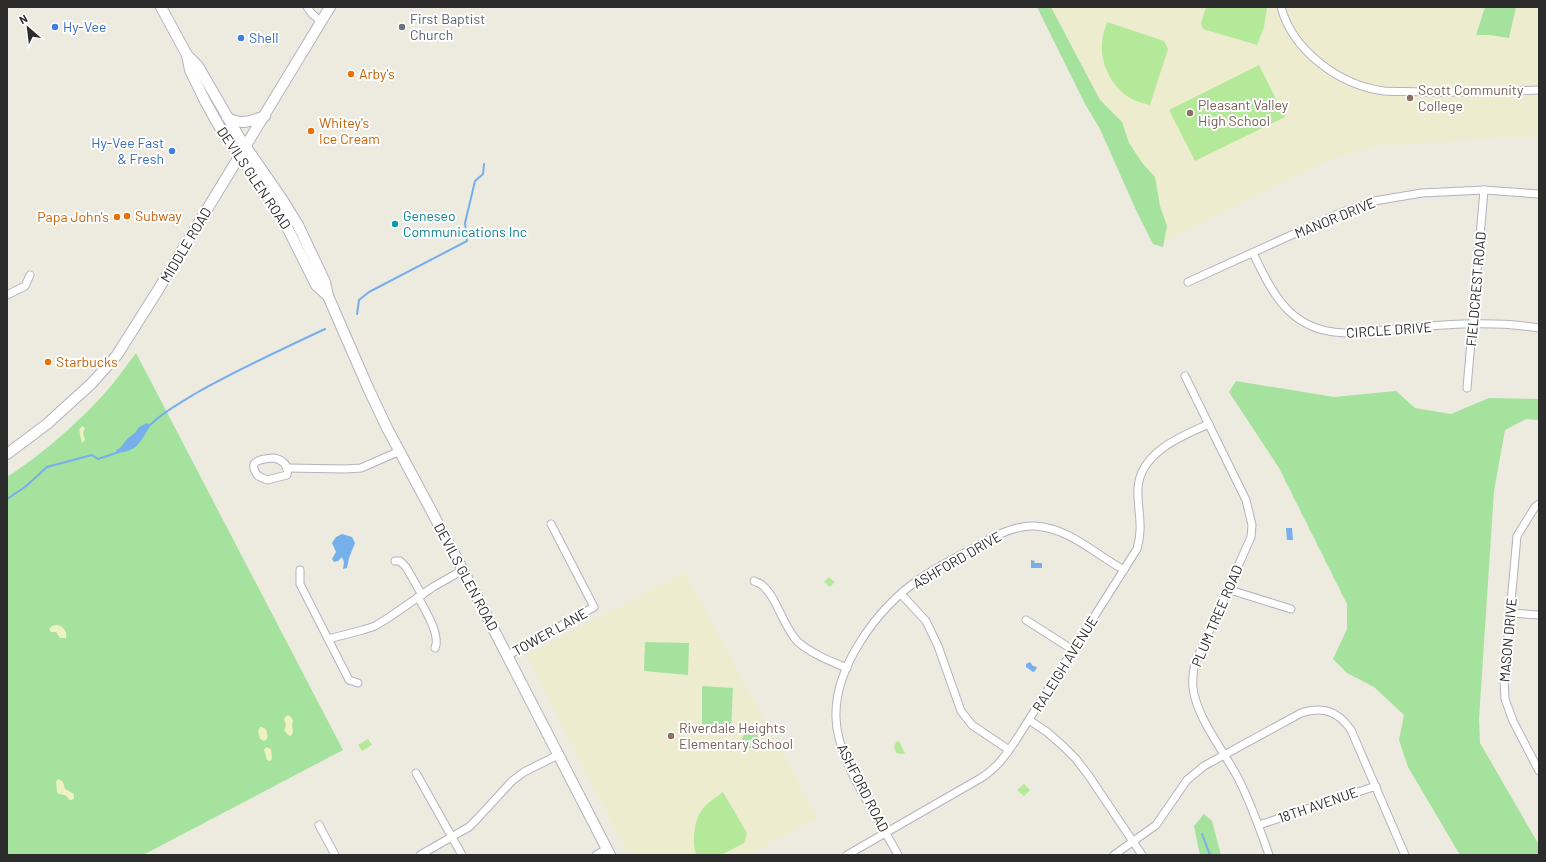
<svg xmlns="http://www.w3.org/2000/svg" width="1546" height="862" viewBox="0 0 1546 862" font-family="Barlow,sans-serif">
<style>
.education{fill:#eeeccf}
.green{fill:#a4e29d}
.sand{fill:#edf1c4}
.pitch{fill:#b4e99a}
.water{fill:#75afec}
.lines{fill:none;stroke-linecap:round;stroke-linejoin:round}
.stream{stroke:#75afec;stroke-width:2}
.minor-casing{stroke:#b3b2bf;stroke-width:9}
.secondary-casing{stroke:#b3b2bf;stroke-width:12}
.minor{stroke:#fff;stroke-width:7}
.secondary{stroke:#fff;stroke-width:10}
.shop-dot{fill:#3f7fe0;stroke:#fff;stroke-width:1.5}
.worship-dot{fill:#6b7280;stroke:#fff;stroke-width:1.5}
.food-dot{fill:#e8710a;stroke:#fff;stroke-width:1.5}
.education-dot{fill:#8d6e63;stroke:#fff;stroke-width:1.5}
.culture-dot{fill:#0f9aa8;stroke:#fff;stroke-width:1.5}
.labels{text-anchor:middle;stroke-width:4;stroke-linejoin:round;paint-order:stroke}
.worship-label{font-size:14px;fill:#5b616d;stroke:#fff;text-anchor:start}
.shop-label{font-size:14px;fill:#366cbe;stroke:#fff;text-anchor:start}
.food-label{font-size:14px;fill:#c56008;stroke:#fff;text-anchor:start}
.education-label{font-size:14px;fill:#785e54;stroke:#fff;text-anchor:start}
.street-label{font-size:14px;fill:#2c2c2c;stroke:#fff}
.culture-label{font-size:14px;fill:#0d838f;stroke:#fff;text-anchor:start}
</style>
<rect width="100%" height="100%" fill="#edebdf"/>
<g class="education">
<polygon points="1038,7 1539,7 1539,136 1376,146 1336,158 1318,166 1157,245"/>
<polygon points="685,572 818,818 747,855 628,855 526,655"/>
</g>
<g class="green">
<polygon points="1037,7 1051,7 1100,100 1122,122 1129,143 1143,164 1155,177 1160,206 1167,226 1163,247 1153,244 1135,208 1100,129 1085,104"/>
<polygon points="1485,7 1516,7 1509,38 1490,35 1476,35"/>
<path d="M136 353 343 750 143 855H7V477C40 456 78 423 104 394 116 381 126 366 136 353Z"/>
<polygon points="1236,381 1334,397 1396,391 1415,408 1451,414 1489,398 1539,399 1539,420 1526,419 1505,430 1494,491 1479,719 1480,743 1539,845 1539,855 1460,855 1408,767 1399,740 1404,715 1374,687 1347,673 1333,659 1347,629 1347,604 1279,468 1229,392"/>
<polygon points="645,642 689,643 688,675 644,671"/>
<polygon points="702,686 733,688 731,732 702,731"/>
<polygon points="744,734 758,734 757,748 744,748 742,741"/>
<polygon points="1204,814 1212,821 1221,855 1200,855 1194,826"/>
</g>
<g class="sand">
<polygon points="82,426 85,428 83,433 85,440 82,443 79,430"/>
<path d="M57 625C63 626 68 632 66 638H60L56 632H51L49 629 52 626Z"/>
<polygon points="287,715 290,716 293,720 292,725 293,732 291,736 288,735 284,730 286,726 284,719"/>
<path d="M260 727C267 727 268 733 267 739L264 741 260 739 258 731Z"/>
<polygon points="266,747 271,749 272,759 270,761 267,760 264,750"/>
<polygon points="59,779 63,782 65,789 74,794 74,798 72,800 70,800 65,795 59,794 57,792 56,781"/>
</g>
<g class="pitch">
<polygon points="1206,7 1267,7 1264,27 1257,45 1203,29 1201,23"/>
<path d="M1107 22 1164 41 1168 49 1150 105C1144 103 1137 102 1132 99 1113 89 1100 65 1102 43 1102 36 1105 29 1107 22Z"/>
<polygon points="1259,65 1285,117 1195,161 1169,110"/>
<polygon points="829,577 835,582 830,587 824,582"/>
<polygon points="368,739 372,745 362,751 358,745"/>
<polygon points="899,741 905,753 902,754 896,753 894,747 896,742"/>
<polygon points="1024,784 1030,790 1024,796 1017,790"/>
<path d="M723 792 747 833 744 843 721 855H696C692 839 694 818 705 806 710 801 717 797 723 792Z"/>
</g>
<g class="water">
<path d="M147 423 150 425 149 428C139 443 138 451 117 453L116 450 120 448 128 438 135 433 139 427Z"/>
<polygon points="1286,528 1292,528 1293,540 1287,540"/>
<polygon points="342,534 352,537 355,543 349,558 347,568 343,569 344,562 342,557 338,561 334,562 332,559 336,552 332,543 336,537"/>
<polygon points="1031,560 1035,561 1034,563 1042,563 1042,568 1031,568"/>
<polygon points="1030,662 1033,666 1037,667 1035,671 1033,672 1026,667 1026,664"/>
</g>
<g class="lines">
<g class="stream">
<polyline points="357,314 359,300 369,292 467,241 465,223 475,181 483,174 484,164"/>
<path d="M148 427C162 413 180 403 198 392 239 369 282 349 325 329"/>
<polyline points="7,499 25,487 47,467 92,455 98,459 119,452"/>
<polyline points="1202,834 1210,855"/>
</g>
<g class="minor-casing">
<g id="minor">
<polyline points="307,7 312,14 321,21"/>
<path d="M1281 7C1293 51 1339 85 1384 91 1397 92 1410 91 1423 92 1462 93 1501 91 1539 90"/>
<path d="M1253 253C1275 299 1293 334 1351 333 1412 328 1479 318 1539 328"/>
<polyline points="1188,282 1340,213 1374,201 1422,193 1484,190 1539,194"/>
<polyline points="7,295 25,286 30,275"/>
<path d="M1185 376 1246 500 1252 525 1251 537 1195 663C1193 672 1192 679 1193 688 1197 719 1224 751 1238 778 1251 803 1260 829 1269 855"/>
<polyline points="1467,388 1484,190"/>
<path d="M274 458C283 460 289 465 287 475L267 480 258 476C246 460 262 459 274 458Z"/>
<polyline points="287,468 346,469 361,468 400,451"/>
<polyline points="1539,504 1535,507 1517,536 1504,679 1505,699 1513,721 1539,771"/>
<polyline points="395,561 400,561 406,567 422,595"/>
<polyline points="300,570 300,584 349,680 358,683"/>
<path d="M754 581C756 582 760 583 762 585 777 597 783 627 798 642 812 654 830 661 847 668"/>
<polyline points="1227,589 1291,609"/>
<polyline points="901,594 926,621 938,646 961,711 972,725 1009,750"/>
<path d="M418 597C425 610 441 635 435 648"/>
<polyline points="1511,613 1539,615"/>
<polyline points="1026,620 1073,650"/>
<polyline points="328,639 363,630 375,626 388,618 433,587 463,570"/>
<polyline points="507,656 594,607 551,524"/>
<polyline points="1029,720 1047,732 1063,746 1076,759 1089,776 1142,855"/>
<polyline points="416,773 462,855"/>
<polyline points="319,825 335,855"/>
<polyline points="1259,825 1376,786"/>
<polyline points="420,855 469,827 478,818 512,781 524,772 558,755"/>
<polyline points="596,855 607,849"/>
<path d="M847 855 981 778C996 769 1006 755 1016 740L1137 549C1144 525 1137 511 1138 488 1140 453 1181 436 1209 424"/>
<path d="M898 855C878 817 837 761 836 718 834 667 877 609 918 580 934 569 951 560 968 551 988 540 1011 525 1035 526 1069 528 1095 554 1124 570"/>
<path d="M1114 855 1156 825 1187 780 1204 766 1301 713C1323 706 1338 711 1351 730L1405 855"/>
</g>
</g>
<g class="secondary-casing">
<g id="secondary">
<polyline points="161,7 187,55 190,70 205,101 223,133 260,184 284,221 316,285 328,296"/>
<polyline points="187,55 198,66 239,137 282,199 298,225 325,282 328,296 369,390 387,428 463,570 610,855"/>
<path d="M227 117C240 126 252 121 265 116"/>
<polyline points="7,454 47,424 92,383 117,355 158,290 330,7"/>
</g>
</g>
<use href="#minor" class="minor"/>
<use href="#secondary" class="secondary"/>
</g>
<g class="shop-dot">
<circle cx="55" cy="27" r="4"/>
<circle cx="241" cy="38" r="4"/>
<circle cx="172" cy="151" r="4"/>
</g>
<circle class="worship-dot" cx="402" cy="27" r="4"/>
<g class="food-dot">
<circle cx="351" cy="74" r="4"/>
<circle cx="311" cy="131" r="4"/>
<circle cx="127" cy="216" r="4"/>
<circle cx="117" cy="217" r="4"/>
<circle cx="48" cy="362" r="4"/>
</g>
<g class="education-dot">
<circle cx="1410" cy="98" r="4"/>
<circle cx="1190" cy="113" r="4"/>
<circle cx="671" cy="736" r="4"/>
</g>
<circle class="culture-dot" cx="395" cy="224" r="4"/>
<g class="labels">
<g class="worship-label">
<text x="410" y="24">First Baptist<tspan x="410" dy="16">Church</tspan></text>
</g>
<g class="shop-label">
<text x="63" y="32">Hy-Vee</text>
<text x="249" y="43">Shell</text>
<text x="164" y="148" text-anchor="end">Hy-Vee Fast<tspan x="164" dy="16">&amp; Fresh</tspan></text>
</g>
<g class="food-label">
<text x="359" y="79">Arby's</text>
<text x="319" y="128">Whitey's<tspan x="319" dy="16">Ice Cream</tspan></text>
<text x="135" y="221">Subway</text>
<text x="109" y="222" text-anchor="end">Papa John's</text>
<text x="56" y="367">Starbucks</text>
</g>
<g class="education-label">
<text x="1418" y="95">Scott Community<tspan x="1418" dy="16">College</tspan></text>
<text x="1198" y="110">Pleasant Valley<tspan x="1198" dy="16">High School</tspan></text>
<text x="679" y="733">Riverdale Heights<tspan x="679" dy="16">Elementary School</tspan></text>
</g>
<g class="street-label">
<text transform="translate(254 178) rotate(56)" y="5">DEVILS GLEN ROAD</text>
<text transform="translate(1335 218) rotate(-22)" y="5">MANOR DRIVE</text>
<text transform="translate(186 245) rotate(-59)" y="5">MIDDLE ROAD</text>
<text transform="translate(1476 289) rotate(-85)" y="5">FIELDCREST ROAD</text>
<text transform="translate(1389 330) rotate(-4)" y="5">CIRCLE DRIVE</text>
<text transform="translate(957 560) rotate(-30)" y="5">ASHFORD DRIVE</text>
<text transform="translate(466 577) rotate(62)" y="5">DEVILS GLEN ROAD</text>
<text transform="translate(1217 616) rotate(-67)" y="5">PLUM TREE ROAD</text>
<text transform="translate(550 632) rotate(-29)" y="5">TOWER LANE</text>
<text transform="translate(1508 640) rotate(-85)" y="5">MASON DRIVE</text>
<text transform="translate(1065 664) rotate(-58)" y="5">RALEIGH AVENUE</text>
<text transform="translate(863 788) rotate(63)" y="5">ASHFORD ROAD</text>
<text transform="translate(1318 805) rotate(-19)" y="5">18TH AVENUE</text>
</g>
<g class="culture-label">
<text x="403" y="221">Geneseo<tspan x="403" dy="16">Communications Inc</tspan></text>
</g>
</g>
<rect width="1546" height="862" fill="none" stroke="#2c2c2c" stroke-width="16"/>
<g transform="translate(28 28) rotate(332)" stroke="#ffffff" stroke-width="3" paint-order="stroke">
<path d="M0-3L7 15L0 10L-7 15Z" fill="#2c2c2c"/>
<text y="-6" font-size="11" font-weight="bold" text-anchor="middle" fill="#2c2c2c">N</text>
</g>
</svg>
